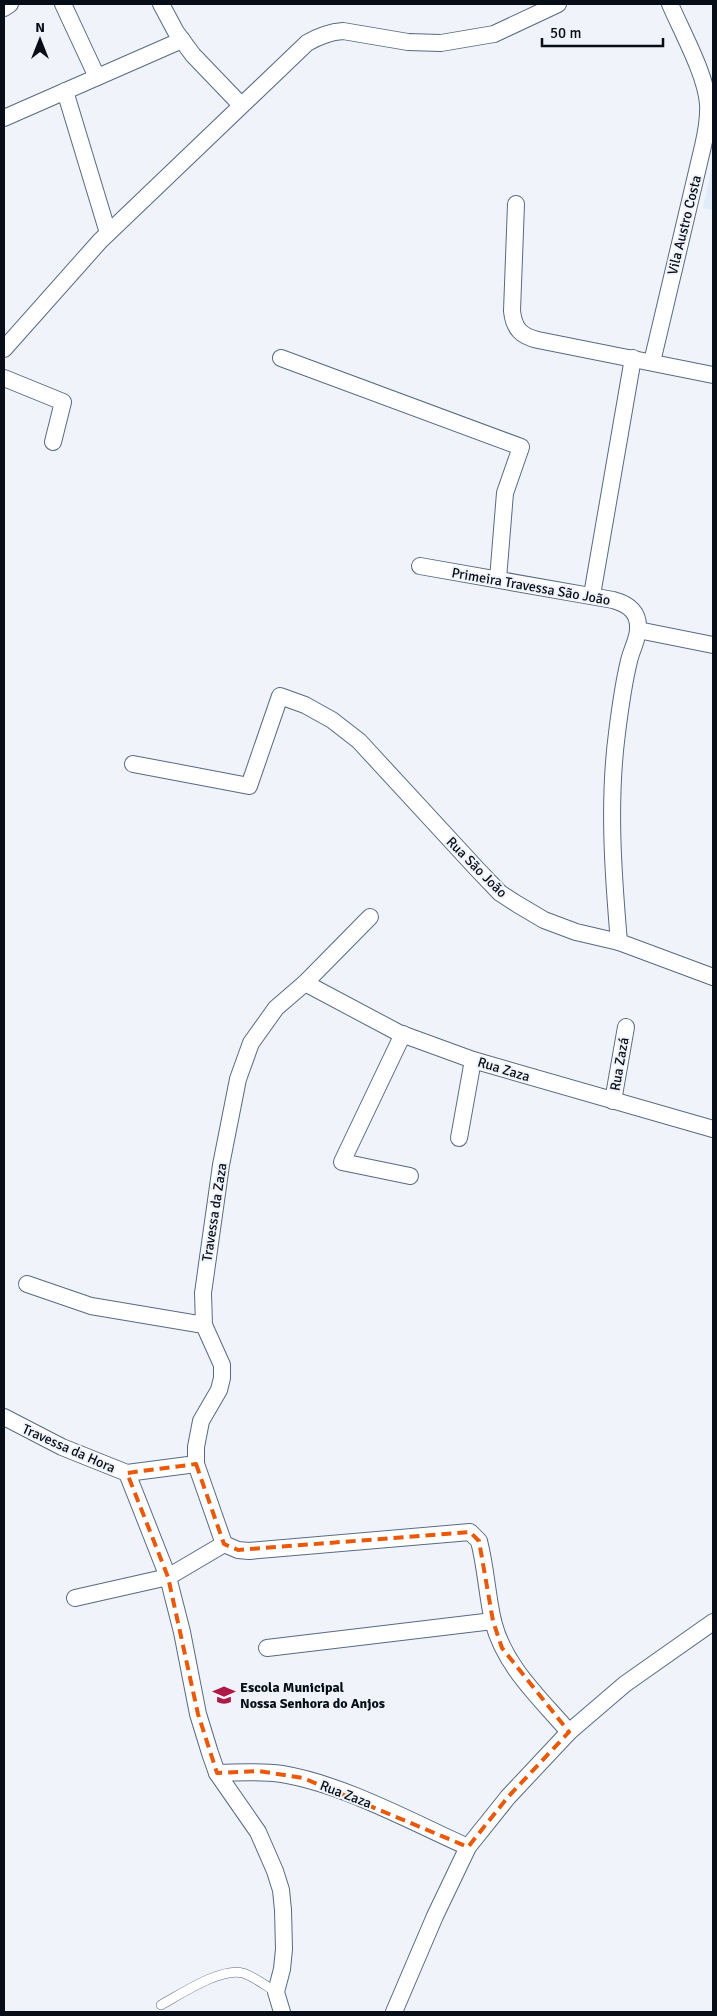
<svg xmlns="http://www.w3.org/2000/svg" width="717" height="2016" viewBox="0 0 717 2016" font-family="Signika,sans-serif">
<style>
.built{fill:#e1ecfb}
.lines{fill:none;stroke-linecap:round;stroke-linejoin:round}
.lane-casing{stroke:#576a84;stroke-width:10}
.street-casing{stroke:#576a84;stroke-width:18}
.lane{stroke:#fff;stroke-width:9}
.street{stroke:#fff;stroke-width:16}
.marked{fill:none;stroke:#e8590c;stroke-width:4;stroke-dasharray:10 6;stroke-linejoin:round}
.labels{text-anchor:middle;stroke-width:4;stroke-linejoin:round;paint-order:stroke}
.street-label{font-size:14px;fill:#070e17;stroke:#f0f4fa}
.poi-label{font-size:14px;font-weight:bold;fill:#070e17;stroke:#f0f4fa;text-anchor:start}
</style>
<rect width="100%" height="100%" fill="#f0f4fa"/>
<polygon class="built" points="713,161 713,210 703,208"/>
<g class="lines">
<g class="lane-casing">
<path id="lane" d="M161 2005C181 1994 221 1967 243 1973 255 1977 266 1986 276 1992"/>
</g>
<g class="street-casing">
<g id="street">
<polyline points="63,4 97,77"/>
<polyline points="161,4 176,32 193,55 241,105"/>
<polyline points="4,8 10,4"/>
<polyline points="65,91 108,233"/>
<polyline points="4,118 182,40"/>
<path d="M516 204 512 311C514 329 521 336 538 340L713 375"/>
<path d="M4 349 100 241 307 43C319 36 329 32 343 31L408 42 441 43 494 34 558 4"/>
<polyline points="281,358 521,447 505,493 498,579"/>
<path d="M652 362 703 146C706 133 709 119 708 104 706 75 682 32 670 4"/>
<polyline points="4,378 63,402 53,442"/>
<path d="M420 566 613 600C628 604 639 612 638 629 638 639 631 651 629 661 623 685 620 709 617 733 608 802 613 873 619 942"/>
<polyline points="592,595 633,358"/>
<polyline points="638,630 713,645"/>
<polyline points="133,764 249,786 280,696 305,705 332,720 359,741 478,870 500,893 517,904 544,920 576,932 619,942 713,977"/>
<polyline points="305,983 399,1033 473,1060 713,1129"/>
<polyline points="403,1034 342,1162 410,1176"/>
<polyline points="613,1101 626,1027"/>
<polyline points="459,1138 473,1060"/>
<polyline points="27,1284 91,1306 204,1325"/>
<polyline points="4,1417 62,1447 127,1473 196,1464"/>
<polyline points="127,1473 168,1577 182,1632 198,1714 210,1753 217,1773 258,1832 275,1871 281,1890 283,1910 284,1949 282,1969 276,1992 282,2012"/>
<polyline points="224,1544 196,1464 196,1447 201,1421 219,1390 222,1378 222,1365 204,1325 203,1293 221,1165 238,1079 251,1043 276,1008 305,983 370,917"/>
<path d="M224 1544 238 1550 249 1551 470 1532 479 1541C486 1568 487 1595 493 1621 504 1666 540 1698 569 1732"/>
<polyline points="75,1598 168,1577 224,1544"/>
<polyline points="267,1648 493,1621"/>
<path d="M217 1773C239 1772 261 1771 282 1774 343 1784 412 1822 468 1847"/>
<polyline points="394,2012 435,1916 468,1847 508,1797 569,1732 625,1684 713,1622"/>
</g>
</g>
<use href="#lane" class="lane"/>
<use href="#street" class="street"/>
</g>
<path class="marked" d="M196 1464 224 1544 238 1550 470 1532 479 1541 493 1621 502 1648 569 1732 508 1797 468 1847 303 1778 259 1771 217 1773 198 1714 168 1577 127 1473Z"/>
<defs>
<g id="school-bare" transform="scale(1.725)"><path d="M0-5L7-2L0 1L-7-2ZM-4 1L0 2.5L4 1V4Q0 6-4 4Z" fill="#ad1a44" stroke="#f0f4fa" stroke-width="2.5" paint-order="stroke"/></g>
</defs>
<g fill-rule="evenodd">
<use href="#school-bare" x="224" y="1695"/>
</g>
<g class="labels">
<g class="street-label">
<text transform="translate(684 225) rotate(-76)" y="5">Vila Austro Costa</text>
<text transform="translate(531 586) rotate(10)" y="5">Primeira Travessa São João</text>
<text transform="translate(477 867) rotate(45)" y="5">Rua São João</text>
<text transform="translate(619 1064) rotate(-80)" y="5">Rua Zazá</text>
<text transform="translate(504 1069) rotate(17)" y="5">Rua Zaza</text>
<text transform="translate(214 1212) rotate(-81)" y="5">Travessa da Zaza</text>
<text transform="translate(69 1448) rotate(24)" y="5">Travessa da Hora</text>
<text transform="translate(346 1794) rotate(21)" y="5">Rua Zaza</text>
</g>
<g class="poi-label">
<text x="240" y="1692">Escola Municipal<tspan x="240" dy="16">Nossa Senhora do Anjos</tspan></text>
</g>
</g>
<rect width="717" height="2016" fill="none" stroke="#070e17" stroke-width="10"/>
<g transform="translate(40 40)" stroke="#f0f4fa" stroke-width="4" paint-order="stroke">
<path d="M0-4L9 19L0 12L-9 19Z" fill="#070e17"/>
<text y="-8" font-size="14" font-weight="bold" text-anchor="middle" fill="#070e17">N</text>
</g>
<path d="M542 38v8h121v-8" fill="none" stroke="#070e17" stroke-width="2.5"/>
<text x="550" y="38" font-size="15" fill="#070e17" stroke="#f0f4fa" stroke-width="4" paint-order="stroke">50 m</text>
</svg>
